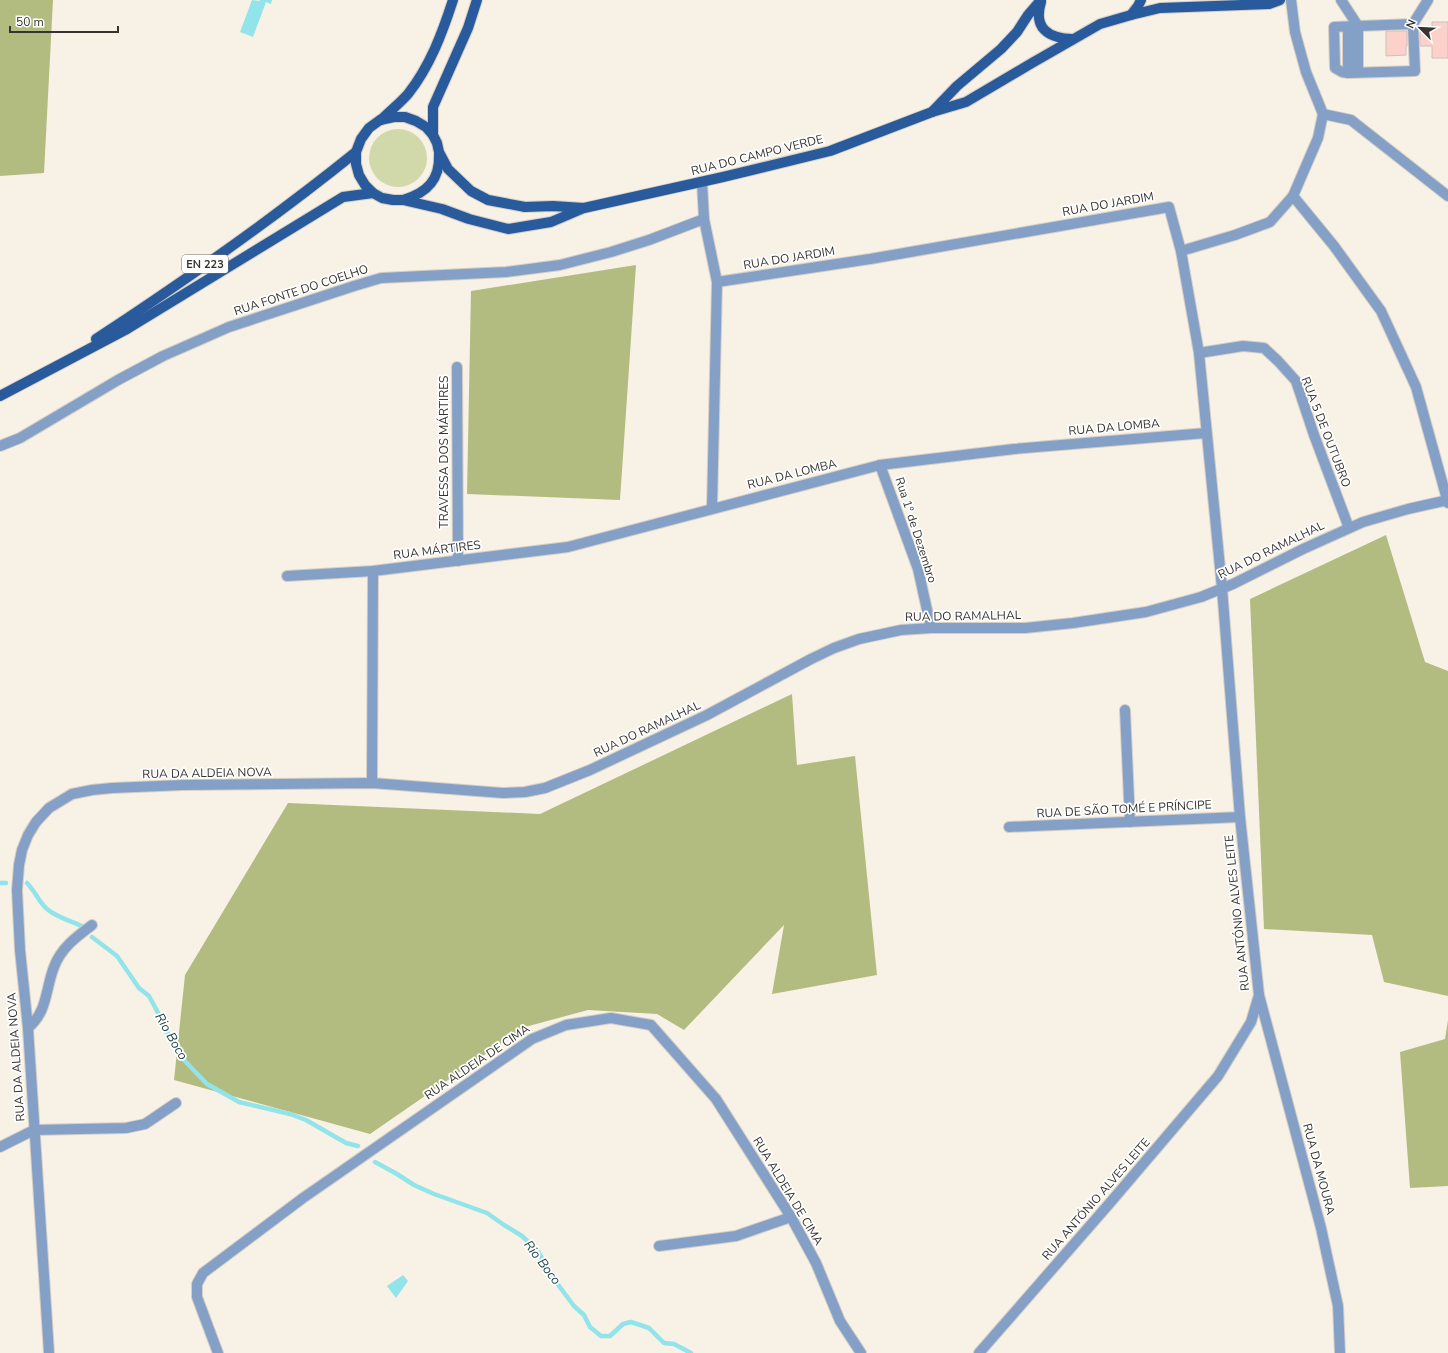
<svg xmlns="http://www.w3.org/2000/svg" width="1448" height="1353" viewBox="0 0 1448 1353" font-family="'Nunito Sans',sans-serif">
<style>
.green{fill:#d1d9ab}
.forest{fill:#b3bc80}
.water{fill:#91e4e9}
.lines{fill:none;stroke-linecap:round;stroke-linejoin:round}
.stream{stroke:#91e4e9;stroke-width:4.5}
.building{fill:#fbd1ca;stroke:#cebfbd}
.minor-casing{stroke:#d5cfc5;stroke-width:12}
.major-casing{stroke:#d5cfc5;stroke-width:12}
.minor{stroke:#85a0c6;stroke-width:10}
.major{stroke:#285a9c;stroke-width:10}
.labels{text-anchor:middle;stroke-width:3.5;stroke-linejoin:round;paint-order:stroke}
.shield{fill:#fff;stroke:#73716e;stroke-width:1}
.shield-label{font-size:11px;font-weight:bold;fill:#373430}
.street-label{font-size:12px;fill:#373430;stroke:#fff}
.water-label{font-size:13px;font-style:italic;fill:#1c4446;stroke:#fff}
</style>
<rect width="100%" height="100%" fill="#f8f1e6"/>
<circle class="green" cx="398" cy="158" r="29"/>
<g class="forest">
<polygon points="0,0 53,0 44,173 0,176"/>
<polygon points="636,265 620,500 467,494 471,291"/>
<polygon points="1386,535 1425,662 1448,671 1448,996 1384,982 1372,935 1264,929 1250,599"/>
<polygon points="792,694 797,765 855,756 877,975 772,994 784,925 684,1030 657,1014 588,1010 525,1027 370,1134 174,1080 185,975 288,803 540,814"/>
<polygon points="1448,1020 1448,1186 1410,1188 1400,1052 1445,1039"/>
</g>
<g class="water">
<polygon points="252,0 259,1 260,0 272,0 271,4 266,2 253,37 240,32"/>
<polygon points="403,1275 408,1281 396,1298 387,1286"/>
</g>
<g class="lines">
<g class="stream">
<polyline points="0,883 6,883"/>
<path d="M27 883C35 891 39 902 47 909 56 917 71 921 82 926"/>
<polyline points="92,937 117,956 139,988 149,996 163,1022 166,1031 178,1045 183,1059 207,1084 239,1102 290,1114 306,1120 346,1143 358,1146"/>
<polyline points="375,1162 397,1174 414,1185 434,1194 487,1213 504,1225 522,1236 537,1250 559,1286 574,1306 584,1315 590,1327 601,1336 610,1336 623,1324 631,1322 649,1328 664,1343 674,1344 691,1353"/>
</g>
</g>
<g class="building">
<polygon points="1432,22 1448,22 1448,58 1432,58 1432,46 1420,46 1420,30 1432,30"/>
<polygon points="1386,31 1407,31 1407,46 1406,46 1406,55 1386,56"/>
</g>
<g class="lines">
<g class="minor-casing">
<g id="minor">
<polyline points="1291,0 1295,32 1306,72 1323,114 1351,120 1448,196"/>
<polyline points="1341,0 1358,26 1413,24 1428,0"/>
<polyline points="1348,27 1348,73"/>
<polyline points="1358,72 1358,26 1334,27 1335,68 1342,72 1348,73 1415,71 1413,24"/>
<polyline points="702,182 704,219 717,282 712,508"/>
<polyline points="1293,196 1334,246 1381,311 1416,387 1448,503"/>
<polyline points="1181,251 1235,235 1270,222 1293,196 1318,138 1323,114"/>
<polyline points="717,282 870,259 1169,207 1181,251 1199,353 1222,588 1240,817 1259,995 1251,1022 1218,1076 1109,1204 979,1353"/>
<polyline points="1199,353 1243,346 1264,348 1278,361 1296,381 1314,435 1349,528"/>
<polyline points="457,367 458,561"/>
<polyline points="0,446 20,438 118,380 163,356 229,327 354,286 381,278 506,272 560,265 611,252 649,240 704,219"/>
<polyline points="880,465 918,569 931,628"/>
<polyline points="287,576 373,571 568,547 880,465 1014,449 1206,433"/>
<polyline points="1125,710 1130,822"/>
<polyline points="372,783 373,571"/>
<polyline points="1009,827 1240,817"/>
<polyline points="1259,995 1321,1228 1338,1306 1340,1353"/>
<path d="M28 1028C48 1011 45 990 54 967 61 948 76 937 92 925"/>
<polyline points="0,1147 34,1130 126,1128 145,1124 176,1103"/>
<polyline points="659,1246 736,1236 791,1217"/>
<polyline points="49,1353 28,1028 20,950 17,890 19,865 22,850 28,835 36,822 49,808 72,794 92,790 112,788 183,785 372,783 503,793 525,792 545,788 590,770 707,715 811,659 834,648 859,639 901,630 931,628 1025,628 1073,623 1146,612 1201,597 1233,584 1303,549 1363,522 1408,509 1448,500"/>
<polyline points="218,1353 197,1297 197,1284 203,1273 303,1198 532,1039 566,1025 611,1018 651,1025 716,1099 791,1217 816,1263 840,1321 861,1353"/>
</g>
</g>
<g class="major-casing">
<g id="major">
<path d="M1041 2C1033 28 1048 38 1072 39"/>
<polyline points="1131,15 1138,6 1141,0"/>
<polyline points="932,112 957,86 1001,49 1017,32 1028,15 1041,0"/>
<path d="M381 120C390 111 400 103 408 94 430 66 442 34 453 0"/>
<polyline points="433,135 433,107 468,28 477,0"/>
<path d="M403 200C427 193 440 180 439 155"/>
<polyline points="584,208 553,206 525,207 488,200 471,191 448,169 439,152 437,143 433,135 426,127 416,121 405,117 394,117 380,120 369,128 361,139 356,152 356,164 359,175 365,185 373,193 382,198 393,200 403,200 442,209 469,219 508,229 551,222 584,208 723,177 830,151 932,112 966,102 1032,63 1100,24 1131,15 1160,8 1269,4 1280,0"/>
<path d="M96 339C186 280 273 219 356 152"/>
<polyline points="0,396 127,329 343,197 373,193"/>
</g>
</g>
<use href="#minor" class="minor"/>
<use href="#major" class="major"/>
</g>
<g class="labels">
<rect class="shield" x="182" y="255" width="46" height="18" rx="3"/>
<g class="shield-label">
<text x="205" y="268">EN 223</text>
</g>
<g class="street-label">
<text transform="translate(757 155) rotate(-14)" y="4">RUA DO CAMPO VERDE</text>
<text transform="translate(1108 204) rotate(-10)" y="4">RUA DO JARDIM</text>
<text transform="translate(789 258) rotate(-9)" y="4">RUA DO JARDIM</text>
<text transform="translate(301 290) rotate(-18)" y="4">RUA FONTE DO COELHO</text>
<text transform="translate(1114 427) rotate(-5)" y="4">RUA DA LOMBA</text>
<text transform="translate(1326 432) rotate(69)" y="4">RUA 5 DE OUTUBRO</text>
<text transform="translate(444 452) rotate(-90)" y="4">TRAVESSA DOS MÁRTIRES</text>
<text transform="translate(792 474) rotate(-14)" y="4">RUA DA LOMBA</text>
<text transform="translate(916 530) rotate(72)" y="4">Rua 1º de Dezembro</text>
<text transform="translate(437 550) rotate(-7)" y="4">RUA MÁRTIRES</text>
<text transform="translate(1271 550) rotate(-26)" y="4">RUA DO RAMALHAL</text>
<text transform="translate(963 616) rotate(-1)" y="4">RUA DO RAMALHAL</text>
<text transform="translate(647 729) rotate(-25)" y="4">RUA DO RAMALHAL</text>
<text transform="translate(207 773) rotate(-1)" y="4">RUA DA ALDEIA NOVA</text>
<text transform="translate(1124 809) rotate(-3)" y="4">RUA DE SÃO TOMÉ E PRÍNCIPE</text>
<text transform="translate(1237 913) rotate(-96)" y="4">RUA ANTÓNIO ALVES LEITE</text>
<text transform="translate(16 1057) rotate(-94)" y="4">RUA DA ALDEIA NOVA</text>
<text transform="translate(477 1062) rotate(-34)" y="4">RUA ALDEIA DE CIMA</text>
<text transform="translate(1319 1169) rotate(75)" y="4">RUA DA MOURA</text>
<text transform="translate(788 1191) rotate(59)" y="4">RUA ALDEIA DE CIMA</text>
<text transform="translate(1096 1199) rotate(-49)" y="4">RUA ANTÓNIO ALVES LEITE</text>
</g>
<g class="water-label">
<text transform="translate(172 1036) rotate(60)" y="5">Rio Boco</text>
<text transform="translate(543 1262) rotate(53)" y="5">Rio Boco</text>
</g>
</g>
<g transform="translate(1420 28) rotate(294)" stroke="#ffffff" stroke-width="3" paint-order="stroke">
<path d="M0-3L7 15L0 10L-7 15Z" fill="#373430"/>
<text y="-6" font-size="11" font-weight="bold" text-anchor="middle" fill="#373430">N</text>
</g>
<path d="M10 26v6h108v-6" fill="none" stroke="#373430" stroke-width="2"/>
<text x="16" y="26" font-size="12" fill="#373430" stroke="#ffffff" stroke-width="3" paint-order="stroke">50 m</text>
</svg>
